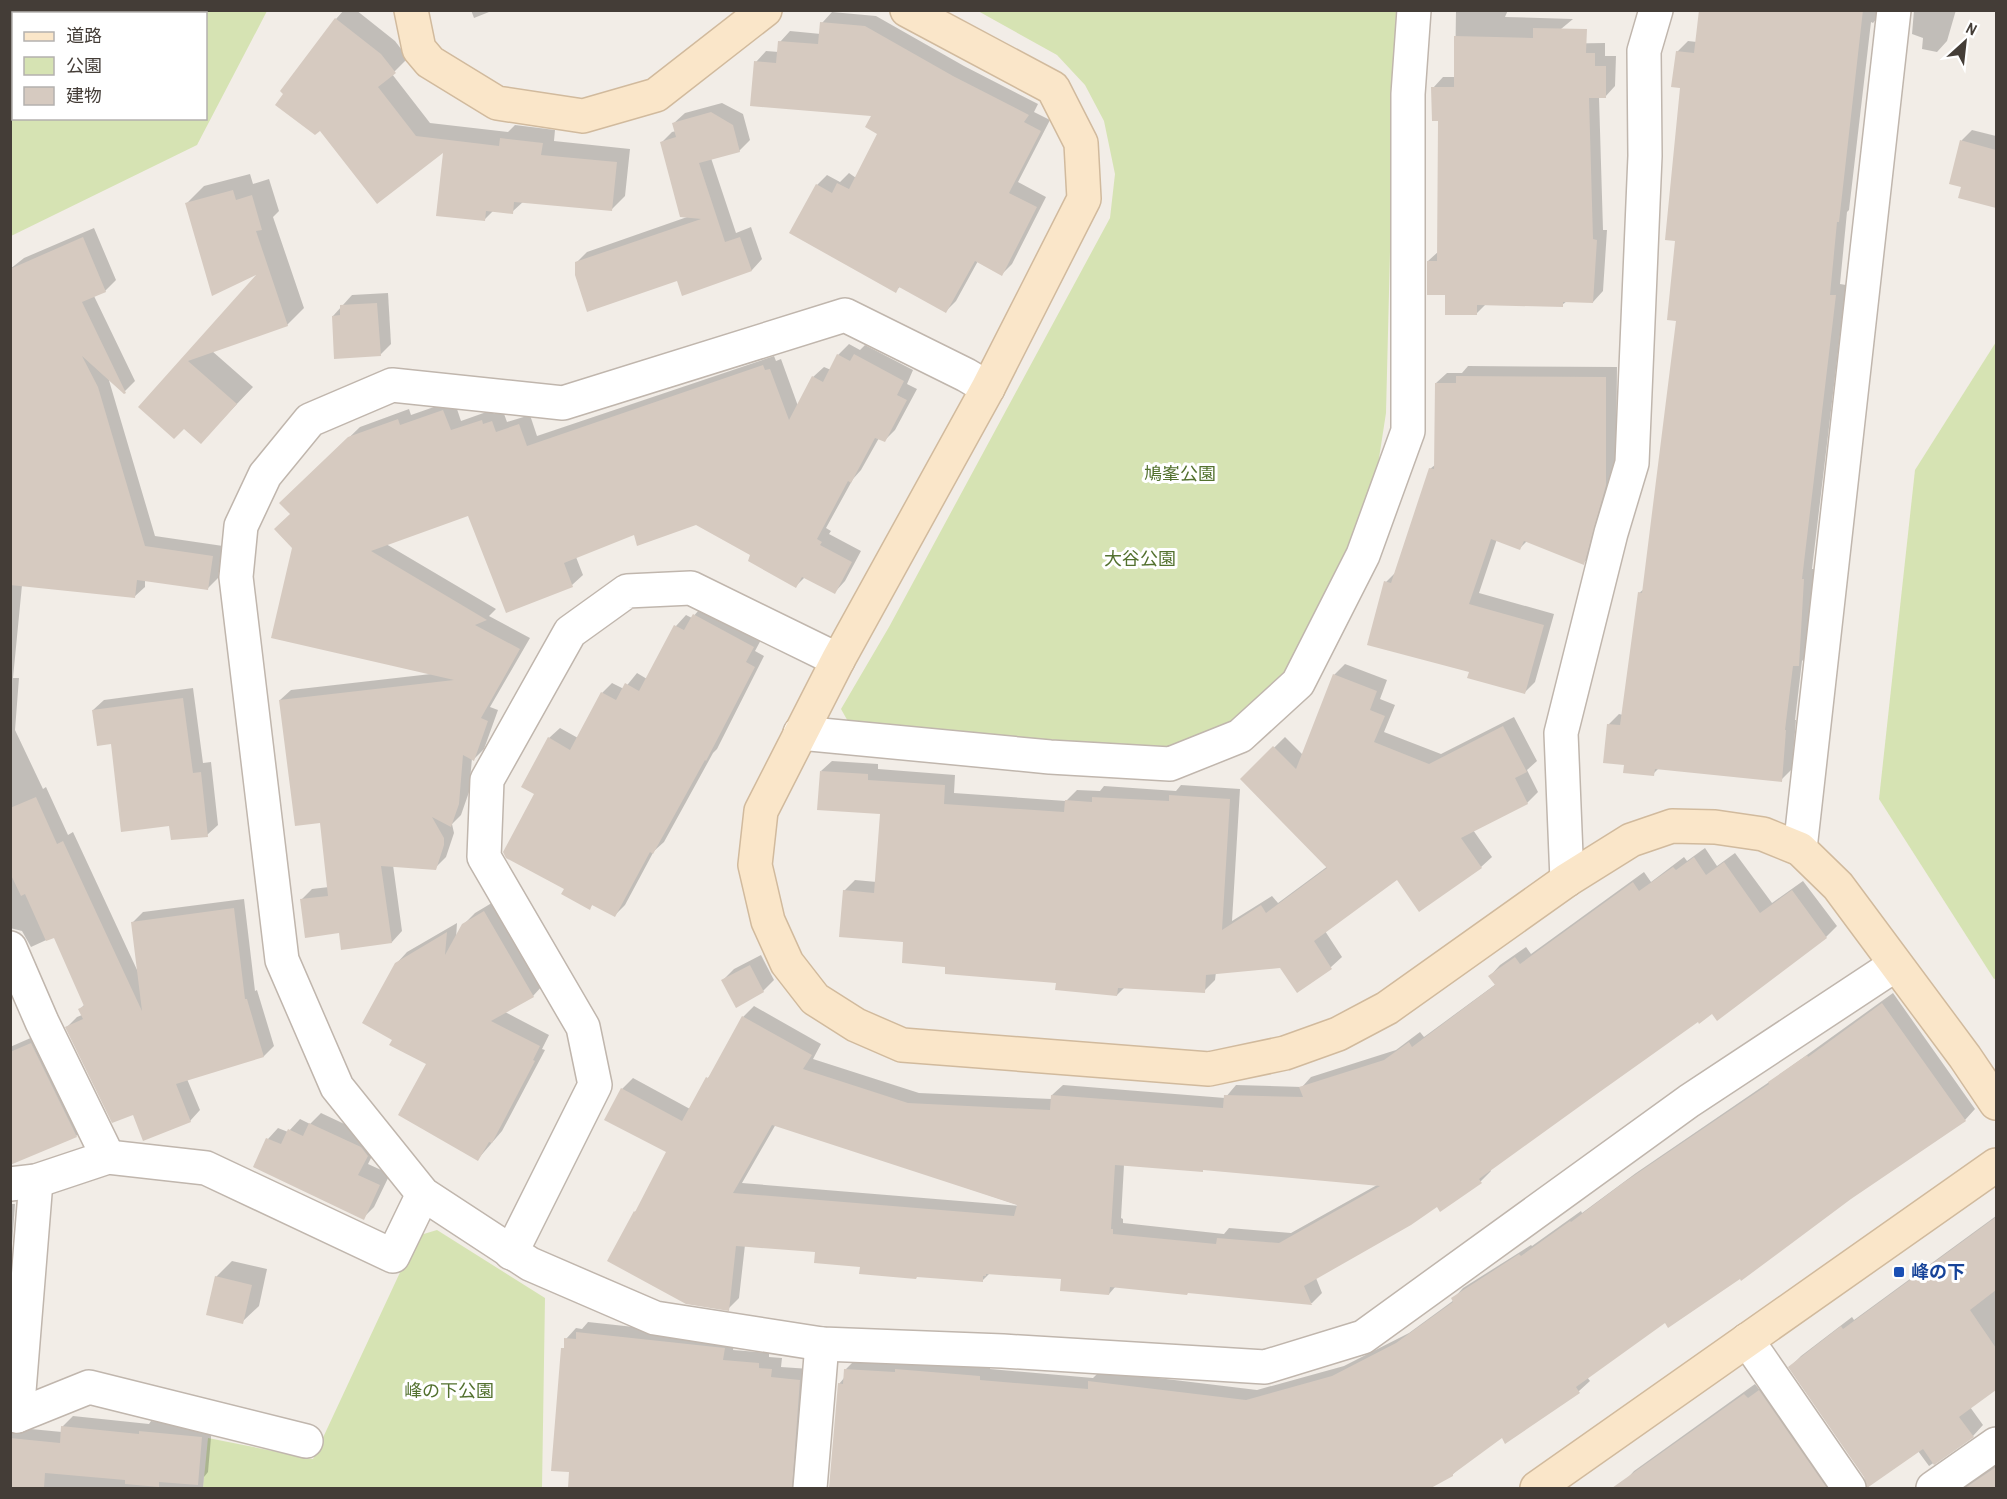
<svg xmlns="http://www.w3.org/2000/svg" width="2007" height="1499" viewBox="0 0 2007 1499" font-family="'Archivo Narrow','Noto Sans JP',sans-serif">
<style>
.green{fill:#d6e3b3;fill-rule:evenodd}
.shadow{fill:#0003;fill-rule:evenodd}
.building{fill:#d6cac0;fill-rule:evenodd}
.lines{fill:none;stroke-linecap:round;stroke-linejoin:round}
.street-casing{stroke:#c0b6ad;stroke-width:36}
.secondary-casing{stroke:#d1ba9d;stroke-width:36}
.street{stroke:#fff;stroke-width:33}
.secondary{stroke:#fae6c9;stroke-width:33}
.transit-dot{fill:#1a4fb4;stroke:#fff;stroke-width:2}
.labels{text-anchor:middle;stroke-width:6;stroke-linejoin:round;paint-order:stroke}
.park-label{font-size:18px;fill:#53712f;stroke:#fff}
.transit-label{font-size:18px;font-weight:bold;fill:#164399;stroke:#fff;text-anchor:start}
</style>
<rect width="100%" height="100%" fill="#f2ede7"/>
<g class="green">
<path d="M11 10H267V11L197 145 11 236ZM14 14H206V118H14Z"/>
<polygon points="978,11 1396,11 1386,413 1375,484 1358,541 1279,682 1249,711 1208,735 1162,748 850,725 841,709 889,627 1110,218 1115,174 1104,121 1085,85 1057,55"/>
<polygon points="1996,342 1996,978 1994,979 1879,799 1915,470"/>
<polygon points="437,1230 545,1298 542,1488 203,1488 208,1438 313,1459 417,1236"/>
</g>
<g class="shadow">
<polygon points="344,10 356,10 395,41 408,58 392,74 430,123 508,132 515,125 555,130 554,141 630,149 625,196 612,209 524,201 512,212 494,210 485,219 444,150 377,202 336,19"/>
<polygon points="471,10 494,10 474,18"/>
<polygon points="1456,10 1508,10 1505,17 1573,19 1543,44 1605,43 1605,56 1616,56 1615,86 1605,97 1599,97 1603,230 1607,230 1603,291 1593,302 1567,301 1562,305 1486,304 1476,314 1446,294 1428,261 1439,251 1439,119 1433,88 1443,77 1455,77"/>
<polygon points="1700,10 1884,10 1873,23 1871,22 1849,210 1847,212 1840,284 1846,285 1812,569 1814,569 1809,654 1802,661 1795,720 1796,720 1792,769 1781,780 1659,768 1653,774 1625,764 1608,725 1619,714 1623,715 1639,593 1644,589 1677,319 1677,240 1682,87 1677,52 1688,41 1697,42"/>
<polygon points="1914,10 1956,10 1947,41 1937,52 1922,49 1923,38 1912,34"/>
<polygon points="832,12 876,16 964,66 1038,104 1034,112 1050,120 1018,182 1046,197 1012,264 1002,274 978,261 956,301 946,311 901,286 895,291 817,185 827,175 840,182 849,173 856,178 879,134 873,114 756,62 766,51 779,52 780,42 790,31 821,34 822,23"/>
<polygon points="722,103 743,114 750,140 739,151 711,158 736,233 751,227 762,259 752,270 678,279 577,262 587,252 690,216 662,142 672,132 676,131 674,123 685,113"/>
<polygon points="1972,130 1996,136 1996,207 1960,197 1963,186 1951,182 1962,140"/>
<polygon points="250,174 253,184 269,179 279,211 273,217 304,308 287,325 212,351 253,387 217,425 184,427 140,406 262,271 187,203 204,186"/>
<polygon points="94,228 116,280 105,291 94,296 135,381 124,392 108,377 155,536 223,546 218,578 208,588 145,580 145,587 134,597 22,585 13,678 19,678 15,730 43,789 46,787 68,835 73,832 138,972 133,922 143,912 244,899 255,991 257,990 274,1046 264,1056 187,1079 200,1110 190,1121 133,1113 67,1027 77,1017 82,1015 80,1009 85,1004 55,936 31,947 22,931 10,928 10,269 24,258"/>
<polygon points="388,293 391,344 380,355 333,316 352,295"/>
<polygon points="849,344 860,350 865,345 913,370 907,384 917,389 895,430 885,440 879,438 861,470 853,479 826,528 831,531 829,534 861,551 845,581 835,592 805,577 796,586 752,555 696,524 635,533 576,557 583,575 572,585 507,611 469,514 386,544 496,609 489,616 530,638 490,707 498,710 484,749 474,759 472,758 469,792 461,815 452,824 454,833 446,857 435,868 393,865 402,931 392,942 340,931 301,900 312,889 329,887 322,821 280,700 291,690 431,674 293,547 292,514 281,503 360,427 409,409 411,415 454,400 461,421 492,410 494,414 503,411 507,422 530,415 537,436 774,356 776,361 781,359 798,406 813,377 824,367 831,370 838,355"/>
<polygon points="1468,366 1617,367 1616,473 1594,553 1583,563 1527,541 1520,548 1497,539 1479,593 1554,614 1535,682 1525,692 1470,671 1386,582 1397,571 1430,469 1436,464 1436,383 1447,373 1462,373"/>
<polygon points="704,604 763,636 755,651 764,656 717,749 713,753 664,842 654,851 625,905 615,915 593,904 589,908 566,889 536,793 549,738 560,728 578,738 602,693 612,683 624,689 637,673 647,679 676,626 686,615 692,618"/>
<polygon points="1345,664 1387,680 1380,699 1395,705 1384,732 1441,754 1514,717 1537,761 1527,770 1538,792 1527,803 1473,830 1492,857 1481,867 1419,910 1398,878 1325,931 1342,957 1331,967 1297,990 1281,966 1216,972 1215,980 1204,991 1125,987 1117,995 1057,982 947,966 905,941 844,891 855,880 877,882 881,812 821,771 832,761 878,764 878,769 955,775 954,793 1066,801 1077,790 1100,791 1104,786 1176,791 1181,785 1240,789 1232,921 1272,896 1278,903 1328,866 1242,779 1285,737 1303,755 1334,675"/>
<polygon points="193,688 203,763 211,762 218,825 207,835 112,742 93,710 104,700"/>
<path d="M1705 848 1717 866 1735 853 1772 903 1803 881 1837 926 1826 937 1698 1020 1490 1169 1491 1171 1481 1181 1437 1205 1316 1278 1322 1293 1312 1303 1189 1291 1116 1286 1109 1294 1063 1278 990 1273 982 1281 862 1266 817 1250 745 1245 739 1298 728 1309 635 1212 639 1208 668 1151 622 1089 633 1078 690 1109 708 1078 713 1072 743 1017 754 1006 821 1044 813 1059 919 1093 1052 1099V1095L1063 1085 1225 1098 1236 1085 1302 1087 1311 1077 1396 1050 1420 1032 1424 1037 1496 984 1490 976 1500 965 1526 947 1531 954 1644 872 1651 882 1684 857 1687 861ZM776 1124 1021 1206 742 1183ZM1124 1165 1202 1171 1204 1169 1377 1185 1291 1233 1229 1228 1224 1234 1123 1223V1219L1121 1218Z"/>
<polygon points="495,901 543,985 533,996 505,1012 549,1035 542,1049 545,1050 502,1131 478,1159 428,1064 394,1039 396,964 407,952 457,923 456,939 464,924 475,913"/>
<polygon points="761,955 774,980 763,991 723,980 734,969"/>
<polygon points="1893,993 1975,1109 1965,1120 1850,1198 1740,1277 1665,1321 1587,1377 1590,1381 1579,1391 1506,1442 1502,1436 1461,1466 1452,1475 1428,1488 830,1488 839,1384 844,1378 845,1370 856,1359 990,1366 990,1369 1093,1378 1100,1371 1257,1390 1344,1366 1409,1333 1454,1300 1453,1299 1463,1288 1531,1245 1532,1246 1581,1211 1582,1213 1636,1173 1775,1078"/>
<polygon points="42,1033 87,1125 76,1136 17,1160 10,1144 10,1047"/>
<polygon points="321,1113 372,1137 378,1144 368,1164 390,1174 374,1207 363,1218 255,1167 268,1139 278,1128 288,1132 300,1119 310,1124"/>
<polygon points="10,1204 15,1204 10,1271"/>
<polygon points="1996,1216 1996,1388 1970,1407 1983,1425 1973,1436 1929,1466 1918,1451 1790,1367 1801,1356 1852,1317 1854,1320"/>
<polygon points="232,1261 267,1269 259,1306 242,1322 216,1277"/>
<polygon points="588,1322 735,1338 733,1350 769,1353 769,1357 782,1358 781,1367 810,1369 806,1488 648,1488 627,1487 625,1488 596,1488 569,1486 570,1470 563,1349 565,1347 566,1339 576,1328 582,1329"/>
<polygon points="1770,1380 1844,1488 1628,1488 1624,1482 1634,1471 1755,1384 1759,1389"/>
<polygon points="73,1416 149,1424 151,1421 212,1426 208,1472 204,1477 203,1488 10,1488 10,1427 62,1432 62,1427"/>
<polygon points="1996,1465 1996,1488 1963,1488"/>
</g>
<g class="building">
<polygon points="1699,10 1863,10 1839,222 1837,222 1830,295 1836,295 1802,579 1804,579 1799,666 1793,666 1785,730 1786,730 1782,782 1655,769 1654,776 1623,773 1624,765 1603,763 1607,724 1620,725 1638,592 1642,593 1676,321 1667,320 1675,241 1665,240 1680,88 1671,87 1676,51 1694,53"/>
<polygon points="335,18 381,54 396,73 378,87 416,136 499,146 500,138 543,143 541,155 617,162 612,211 514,202 513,214 486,211 485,221 436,216 443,153 377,204 320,131 315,135 275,105 283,94 280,91"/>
<polygon points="820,22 865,26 953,76 1029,115 1024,122 1041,131 1009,193 1037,207 1002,276 975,261 946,313 899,287 896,293 789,233 816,184 832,193 837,183 849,189 877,134 865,127 871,116 750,106 754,61 776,63 778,41 818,44"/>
<polygon points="1533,28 1587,29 1586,53 1595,53 1595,66 1606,66 1606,98 1589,98 1593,239 1597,240 1593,303 1563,302 1563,307 1477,305 1477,315 1445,315 1445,295 1427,295 1427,261 1437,261 1438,121 1432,121 1431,87 1454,87 1454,36 1533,38"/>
<polygon points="711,112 733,125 740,152 699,163 725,242 740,237 752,271 682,296 677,281 587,312 575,275 575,262 701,219 680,217 660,142 676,137 672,123"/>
<polygon points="1960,140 1996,150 1996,208 1958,198 1961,187 1949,184"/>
<polygon points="233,190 236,200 252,195 262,230 256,231 288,326 188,361 237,404 201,444 184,429 174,439 138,407 256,275 212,296 185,203"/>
<polygon points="83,237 106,292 82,302 126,393 124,394 82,356 98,387 145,546 213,556 208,590 137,580 135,598 10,585 10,269"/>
<polygon points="377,303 381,356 334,359 332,316 340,315 340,305"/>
<polygon points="837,354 850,361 854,354 904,381 897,395 907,400 885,442 875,438 851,483 848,481 817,539 822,542 820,545 852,562 835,594 802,577 796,588 748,561 750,555 696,525 637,546 634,535 564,563 573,587 506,613 468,516 371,551 487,620 475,625 520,649 481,718 488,721 474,761 463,755 459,804 451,827 432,817 444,838 444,845 436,870 381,866 392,943 341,950 339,933 305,938 300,899 328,896 320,823 295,826 279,700 454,680 271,638 292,548 274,529 290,514 279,503 348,437 398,419 400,425 443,410 451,430 482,420 483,424 492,421 496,432 519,424 527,446 763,365 765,370 770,369 789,420 812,376 823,382"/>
<polygon points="1456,376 1606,377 1606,485 1584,565 1524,541 1520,550 1491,539 1469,604 1544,625 1525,694 1467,678 1469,672 1367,645 1384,581 1391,583 1429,468 1434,469 1435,383 1456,383"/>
<polygon points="693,614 754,647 746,662 755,667 706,761 705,760 653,854 650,852 615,917 592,905 590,910 561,894 564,889 506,858 503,852 534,794 521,787 548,737 570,750 601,692 616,700 625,683 639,691 674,625 684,630"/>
<polygon points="1333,674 1377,691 1370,710 1385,716 1374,742 1429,764 1503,726 1527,772 1515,778 1528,804 1461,838 1482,868 1419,912 1397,880 1314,941 1332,969 1297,993 1280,968 1206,975 1205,993 1118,988 1117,996 1055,990 1056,983 945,974 945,967 902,963 903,942 839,937 843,890 874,893 880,814 817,810 820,771 868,774 868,780 945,785 944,804 1064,812 1065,800 1092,802 1092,797 1169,801 1169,795 1230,799 1222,930 1261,905 1266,913 1327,868 1240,779 1273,746 1296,769"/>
<polygon points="183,698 193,773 201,772 208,837 171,840 169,826 121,832 111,744 97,746 92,710"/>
<polygon points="36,797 57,844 63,841 142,1011 131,922 234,908 245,999 247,999 264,1057 176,1084 191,1122 143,1141 133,1115 112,1123 65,1027 83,1019 78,1009 84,1006 54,938 46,941 25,894 21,896 10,873 10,808"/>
<path d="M1694 857 1706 875 1724 862 1760 913 1792 890 1827 938 1717 1021 1712 1014 1699 1024 1698 1022 1594 1096 1479 1179 1482 1183 1440 1212 1437 1207 1411 1225 1304 1286 1312 1305 1188 1293 1187 1295 1110 1287 1109 1295 1060 1291 1061 1279 986 1274V1276H983V1282L917 1277 916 1279 859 1274 860 1267 814 1263 815 1252 736 1246 729 1311 686 1304 607 1261 634 1211 635 1212 666 1152 604 1120 621 1088 682 1121 706 1077 708 1078 742 1016 812 1055 803 1069 908 1103 1050 1110 1051 1095 1223 1108 1224 1095 1303 1097 1299 1087 1384 1060 1409 1042 1412 1047 1495 985 1488 976 1515 957 1520 964 1633 882 1639 891 1673 867 1676 870ZM772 1125 1017 1205 1014 1216 733 1193ZM1115 1165 1203 1172V1170L1380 1186 1279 1243 1217 1238 1216 1244 1113 1234V1229H1111Z"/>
<polygon points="484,911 534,997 491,1021 540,1046 533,1060 535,1061 492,1143 489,1142 478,1161 398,1115 426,1064 389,1045 392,1040 362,1023 395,963 447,932 445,955 462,924"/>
<polygon points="750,965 764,992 736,1008 721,980"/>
<polygon points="1882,1003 1966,1121 1851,1199 1741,1281 1740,1279 1668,1328 1665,1323 1576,1387 1580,1393 1505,1444 1502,1438 1453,1474 1453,1476 1431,1488 829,1488 838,1383 843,1384 844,1369 895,1372 895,1369 980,1376 980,1380 1088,1389 1088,1381 1246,1400 1332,1376 1396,1343 1453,1302 1451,1298 1519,1254 1521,1256 1570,1221 1571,1222 1623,1183 1769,1084 1768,1082 1807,1055 1808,1057"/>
<polygon points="31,1043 77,1137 10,1165 10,1052"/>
<polygon points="309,1123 361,1147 368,1156 358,1175 380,1185 364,1220 253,1167 266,1138 281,1144 288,1129 303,1136"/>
<polygon points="1996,1217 1996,1290 1970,1310 1996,1348 1996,1390 1959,1417 1974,1437 1934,1465 1923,1449 1867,1488 1864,1477 1788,1367 1841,1326 1843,1329"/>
<polygon points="215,1276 252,1285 243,1324 206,1315"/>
<polygon points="576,1332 725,1348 723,1360 759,1363 759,1368 772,1369 771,1377 800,1380 792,1488 568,1488 569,1472 551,1471 561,1348 564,1348 564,1338 576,1339"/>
<polygon points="1759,1390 1827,1488 1612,1488 1744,1394 1748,1398"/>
<polygon points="61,1426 139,1434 139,1431 202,1437 198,1485 159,1482 159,1487 125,1484 125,1480 45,1473 44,1488 10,1488 10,1438 60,1443"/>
<polygon points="1996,1467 1996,1488 1965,1488"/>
</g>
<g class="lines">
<g class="street-casing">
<g id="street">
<polyline points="988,388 966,375 845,315 563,403 392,385 310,420 265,475 241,526 236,577 282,960 337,1087 423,1194 530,1264 655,1318 822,1344 1003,1351 1265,1367 1363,1337 1689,1101 1895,965"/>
<polyline points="800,733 1050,757 1170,764 1240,736 1298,683 1363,555 1408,431 1408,94 1414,10"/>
<polyline points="1800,849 1894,10"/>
<polyline points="1567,880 1561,733 1611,533 1632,463 1645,156 1644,51 1656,10"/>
<polyline points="10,948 42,1022 108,1157"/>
<polyline points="10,1184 36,1181 108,1157 206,1168 393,1256 423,1194"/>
<polyline points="511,1253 595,1085 583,1027 484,857 487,780 570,632 627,591 691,588 838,660"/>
<polyline points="1747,1340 1849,1488"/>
<polyline points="10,1415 17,1416 89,1387 306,1441"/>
<polyline points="17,1416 36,1181"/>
<polyline points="810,1488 822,1344"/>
<polyline points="1933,1488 1996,1444"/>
</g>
</g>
<g class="secondary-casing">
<g id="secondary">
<polyline points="411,10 419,49 430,62 497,103 583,116 656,95 765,10"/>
<polyline points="907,10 1053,88 1081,143 1084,199 988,388 838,660 761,811 755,865 768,921 787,963 815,999 856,1025 902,1045 1209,1069 1285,1053 1338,1034 1387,1008 1567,880 1631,840 1672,826 1715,827 1763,834 1800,849 1838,886 1965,1057 1996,1103"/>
<polyline points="1537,1488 1996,1165"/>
</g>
</g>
<use href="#street" class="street"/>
<use href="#secondary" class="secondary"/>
</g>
<rect class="transit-dot" x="1893" y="1266" width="12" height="12" rx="3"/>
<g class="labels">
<g class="park-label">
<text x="1180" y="480">鳩峯公園</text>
<text x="1140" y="565">大谷公園</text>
<text x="449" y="1397">峰の下公園</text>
</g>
<g class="transit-label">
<text x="1911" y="1278">峰の下</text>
</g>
</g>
<rect width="2007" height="1499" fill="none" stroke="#443d37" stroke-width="24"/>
<rect x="12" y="12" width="195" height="108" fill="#ffffff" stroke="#b4b1af" stroke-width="1.5"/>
<rect x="24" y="32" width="30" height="9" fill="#fae6c9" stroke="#b4b1af" stroke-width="1.5"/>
<text x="66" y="42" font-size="18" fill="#443d37">道路</text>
<rect x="24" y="57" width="30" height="18" fill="#d6e3b3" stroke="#b4b1af" stroke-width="1.5"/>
<text x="66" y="72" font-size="18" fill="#443d37">公園</text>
<rect x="24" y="87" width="30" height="18" fill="#d6cac0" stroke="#b4b1af" stroke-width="1.5"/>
<text x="66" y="102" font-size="18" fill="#443d37">建物</text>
<g transform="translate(1965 42) rotate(27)" stroke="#ffffff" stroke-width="4.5" paint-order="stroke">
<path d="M0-4.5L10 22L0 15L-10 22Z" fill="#443d37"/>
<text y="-9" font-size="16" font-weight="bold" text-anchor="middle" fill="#443d37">N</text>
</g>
</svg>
